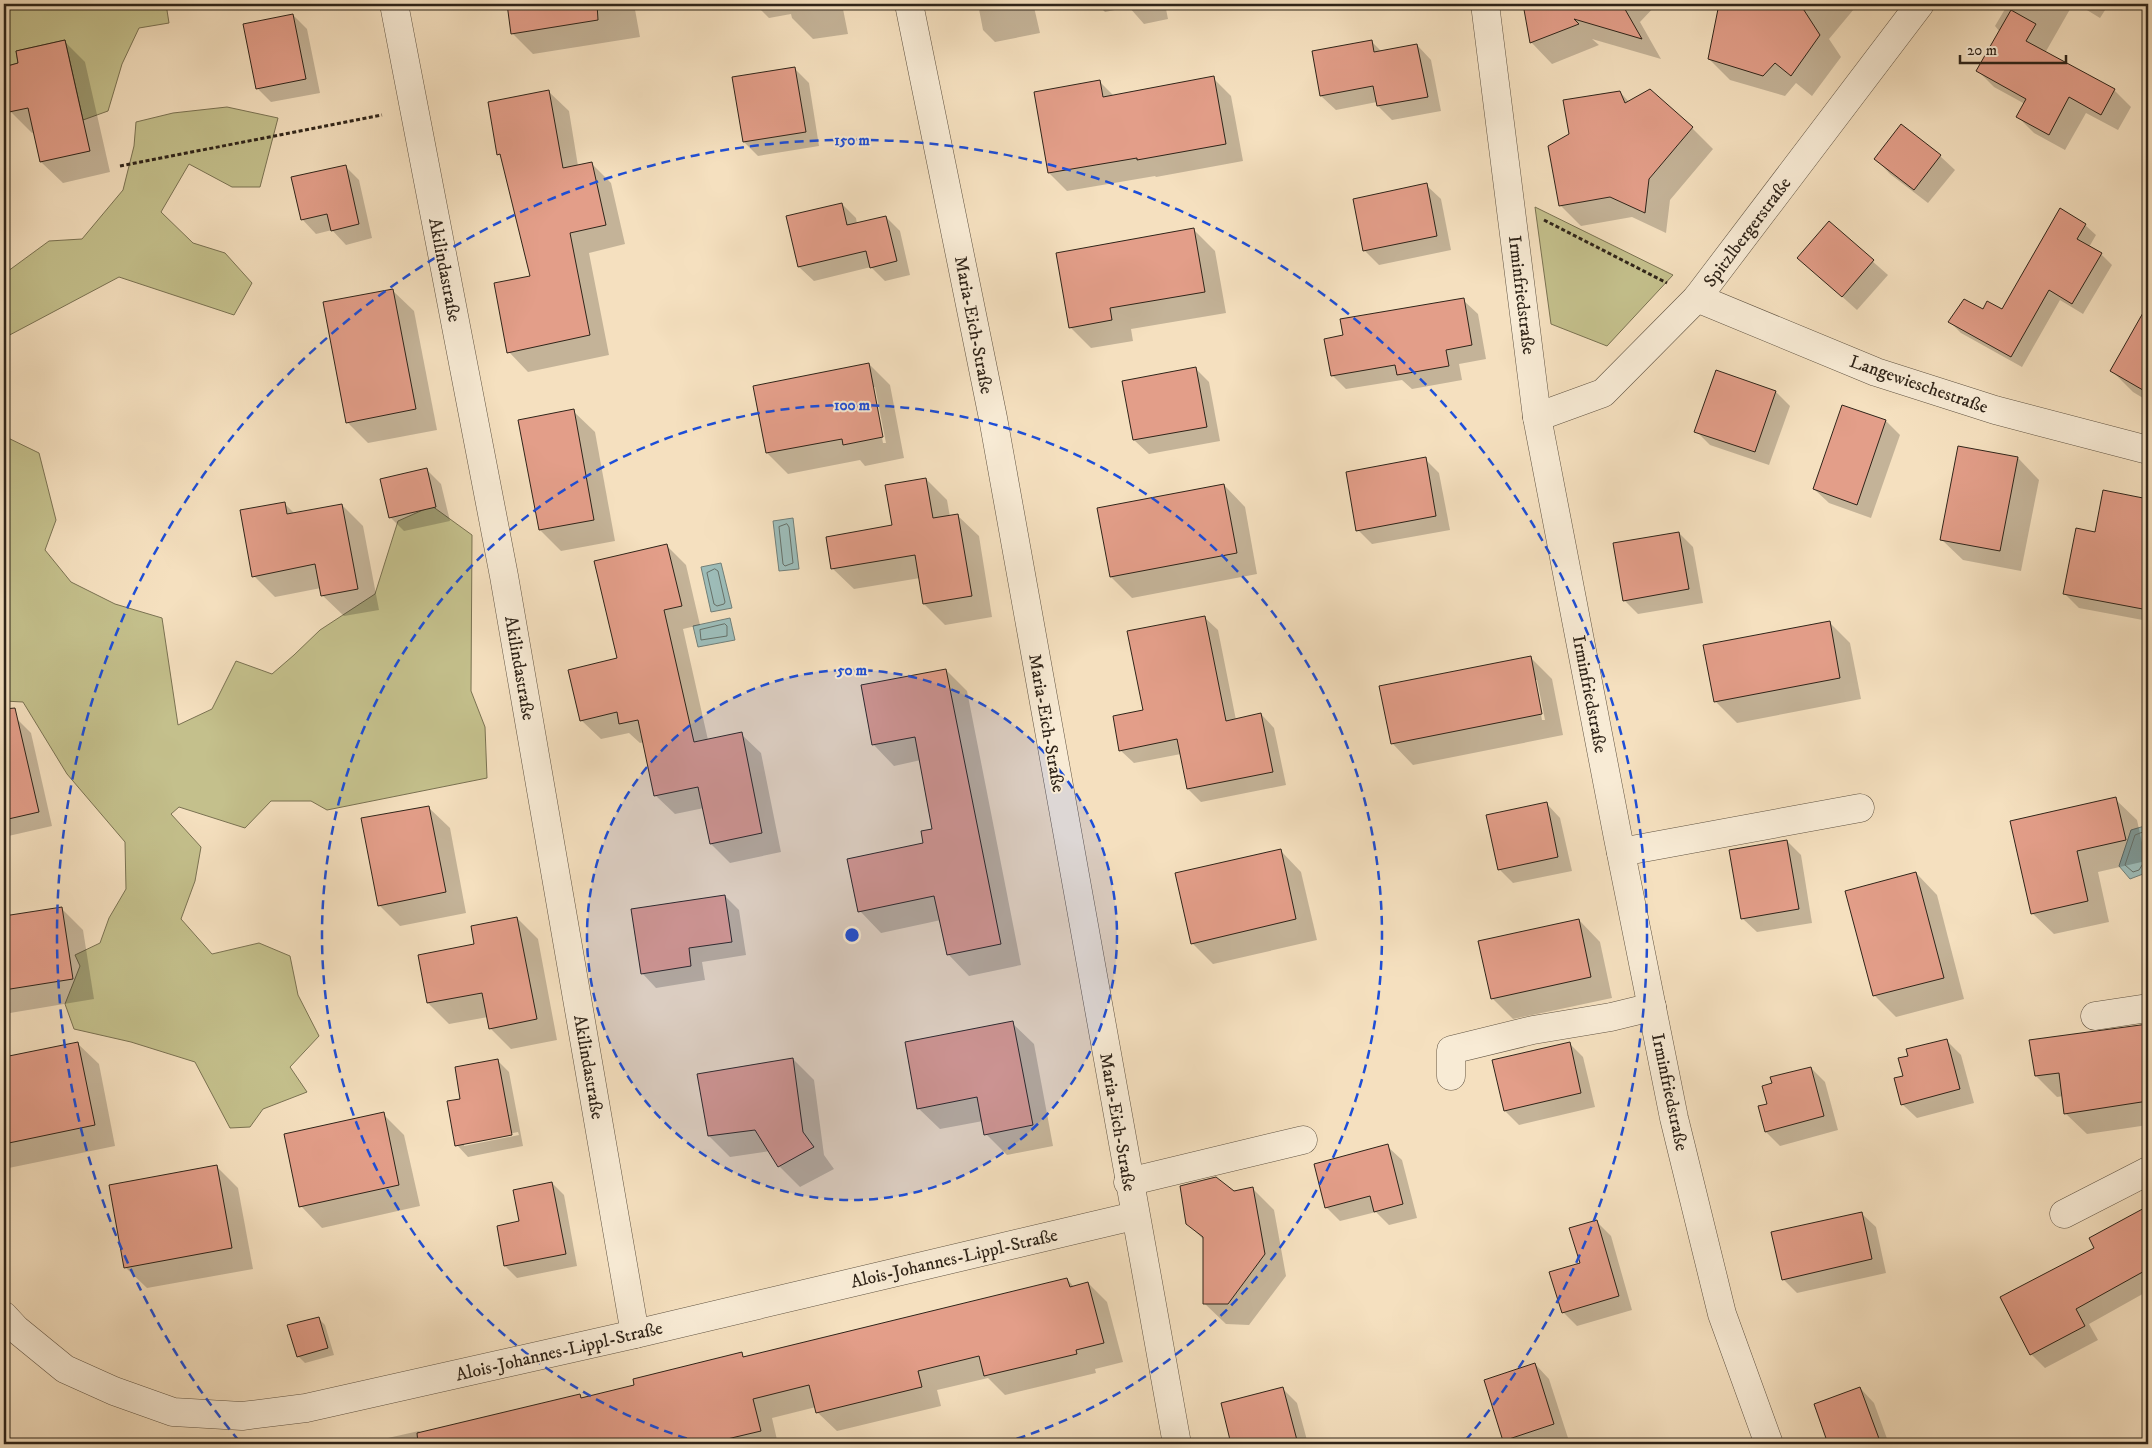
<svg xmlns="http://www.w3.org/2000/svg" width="2152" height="1448" viewBox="0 0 2152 1448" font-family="'IM FELL DW Pica',serif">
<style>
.green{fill:#c4c08c;stroke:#7a7252}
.water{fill:#9dbcb8;stroke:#717f78}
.shadow{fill:#0003;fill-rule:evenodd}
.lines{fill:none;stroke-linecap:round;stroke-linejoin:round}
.shore{stroke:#667068;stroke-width:1}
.building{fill:#e39e89;stroke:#2f2419}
.minor-casing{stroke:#605342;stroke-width:29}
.path{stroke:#2f2419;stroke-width:3;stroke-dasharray:4 2.5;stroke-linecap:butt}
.minor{stroke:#f8ebd5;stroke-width:28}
.ring{fill:none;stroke:#1d4ed8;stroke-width:2.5;stroke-dasharray:9 6}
.labels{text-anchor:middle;stroke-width:4;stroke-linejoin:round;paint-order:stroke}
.street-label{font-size:18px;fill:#2f2419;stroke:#f8ebd5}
.centre{fill:#1d4ed8;stroke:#f8ebd5;stroke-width:2.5}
.ring-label{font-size:15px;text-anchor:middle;font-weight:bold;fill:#1d4ed8;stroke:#f8ebd5;stroke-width:4;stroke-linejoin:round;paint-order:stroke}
</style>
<rect width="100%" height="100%" fill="#f5e0bf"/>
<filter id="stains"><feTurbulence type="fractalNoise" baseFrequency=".004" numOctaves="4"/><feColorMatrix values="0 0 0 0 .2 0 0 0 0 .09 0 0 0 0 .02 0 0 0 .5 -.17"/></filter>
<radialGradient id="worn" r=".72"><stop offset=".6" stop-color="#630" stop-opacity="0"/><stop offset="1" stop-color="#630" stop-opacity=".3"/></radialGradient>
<g class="green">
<polygon points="4,4 166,4 169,23 139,28 122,64 108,111 83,120 65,40 16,51 18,63 4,67"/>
<polygon points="227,107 278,118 260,187 232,187 189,164 161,212 193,243 225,253 252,283 234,315 119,277 4,338 4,274 49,241 82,239 123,190 134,146 136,122 173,113"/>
<polygon points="1535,207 1673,275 1607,346 1551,324"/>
<polygon points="4,436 39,453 56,520 45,550 71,582 115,604 162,618 178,725 212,709 236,661 272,674 294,655 320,630 375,594 398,521 432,506 472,535 471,691 485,727 487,778 327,810 311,801 271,801 245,828 179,807 171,814 201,847 195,881 181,919 212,954 259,943 290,956 298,995 319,1036 290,1067 307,1092 263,1109 250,1127 230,1128 195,1062 131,1042 74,1029 65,1004 80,966 75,955 100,943 109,918 126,889 125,842 67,774 23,702 4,701"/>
</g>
<g class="water">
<polygon points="793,518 799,569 779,571 773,521"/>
<polygon points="721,563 732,608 711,612 701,567"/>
<polygon points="730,618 735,640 698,647 693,626"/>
<polygon points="2148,825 2148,861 2143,874 2130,879 2119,866 2131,830"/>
</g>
<g class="shadow">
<polygon points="508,4 634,4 640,37 533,54 512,33"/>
<polygon points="755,4 842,4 848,34 813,39 792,18 791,14 769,18"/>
<polygon points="978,4 1043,4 1034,7 1040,33 995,42 983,30"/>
<polygon points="1097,4 1165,4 1168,19 1144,24 1129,7 1105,12"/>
<polygon points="1524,4 1657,4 1640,22 1661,59 1592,39 1599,45 1552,64 1531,42"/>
<polygon points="1718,4 1849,4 1854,9 1829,39 1841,57 1812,96 1796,83 1785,96 1730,80 1709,59 1720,9"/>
<polygon points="2008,4 2073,4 2045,53 2114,90 2131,107 2118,130 2086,113 2065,150 2034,133 2018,117 2025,104 1994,87 1978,71 2000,32 1995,26"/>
<polygon points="2077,4 2109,4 2100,18"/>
<polygon points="293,15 307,29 320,93 271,102 257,88"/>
<polygon points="64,41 85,62 110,172 63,183 41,162 35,132 32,133 11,112 4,82 4,68 20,64"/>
<polygon points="1371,41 1382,52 1417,45 1431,60 1441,111 1392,120 1378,106 1377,102 1336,110 1321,96"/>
<polygon points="795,69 809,83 819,146 758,156 744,142"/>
<polygon points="1213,78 1231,96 1243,161 1156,177 1155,176 1067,191 1049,173 1100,82 1114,96"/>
<polygon points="549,92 569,111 578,166 591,163 611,183 625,244 589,253 609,355 528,372 509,352 531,277 503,158 499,154"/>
<polygon points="1620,92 1629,102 1692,128 1713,149 1670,200 1666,233 1632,217 1581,226 1560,205 1571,135"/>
<polygon points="1901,125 1940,156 1955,170 1928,203 1890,174 1876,159"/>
<polygon points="345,166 359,180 372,238 346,245 332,230 316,234 302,219"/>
<polygon points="1426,185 1441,199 1451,250 1379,265 1364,250"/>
<polygon points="842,204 856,218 857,224 886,217 900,231 910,275 885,281 871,267 814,281 799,267"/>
<polygon points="1829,223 1888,275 1857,310 1799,258"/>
<polygon points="2085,225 2096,235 2089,247 2101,254 2112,265 2083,314 2060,300 2022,367 1961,333 1950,322 1983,311 2003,311"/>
<polygon points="1193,229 1215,251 1226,313 1131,329 1133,341 1091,348 1070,327"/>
<polygon points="392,290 414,311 437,430 368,443 347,422"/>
<polygon points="1463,300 1478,314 1486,359 1459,364 1462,380 1412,389 1402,380 1346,389 1332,375"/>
<polygon points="2148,307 2148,401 2133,392 2112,371"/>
<path d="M869 364 890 385 904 458 865 466 860 460 788 474 767 453ZM872 387H875L886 443H883Z"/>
<polygon points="1195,368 1209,382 1220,441 1149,454 1134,440"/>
<polygon points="1716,372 1776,392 1790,406 1769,465 1710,445 1696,431"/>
<polygon points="1843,407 1886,421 1900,435 1871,518 1829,503 1814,489"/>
<polygon points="573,411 595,432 615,541 561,551 540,530"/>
<polygon points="2018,458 2039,480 2021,571 1963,560 1941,539"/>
<polygon points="1425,459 1439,473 1450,530 1372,544 1358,530"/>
<polygon points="427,470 441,484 450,521 404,531 390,517"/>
<polygon points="926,479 947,500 950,517 957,515 979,536 992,617 945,625 924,604 920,578 854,589 832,568 894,526"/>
<polygon points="1224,485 1245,507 1257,574 1132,598 1111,577"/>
<polygon points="2104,492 2148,500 2148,621 2079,608 2064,593 2096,533"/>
<polygon points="284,503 295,514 342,505 363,526 379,610 344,616 322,595 321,588 275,597 254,576"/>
<polygon points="1679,533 1693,547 1703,603 1638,614 1624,600"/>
<polygon points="667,546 686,565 700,625 683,629 708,740 741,734 761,753 781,852 730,863 711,844 704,808 675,814 655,795 644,742 640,743 629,733 601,739 581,720 618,659"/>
<polygon points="1204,617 1218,630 1236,720 1261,714 1274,728 1286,785 1201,802 1188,789 1181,754 1134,763 1120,750"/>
<polygon points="1829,622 1850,643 1861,699 1737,723 1715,701"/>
<path d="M1531 658 1552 679 1563 735 1413 765 1392 743ZM1535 680H1537L1545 720H1542Z"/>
<polygon points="946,670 967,691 1021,965 969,976 948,954 941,920 881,933 860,911 924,844 934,830 921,760 894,766 873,744"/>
<polygon points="17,719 31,733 52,826 4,837 4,722"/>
<polygon points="2115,799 2137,820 2146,861 2098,872 2109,922 2054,934 2032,913 2012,822"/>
<polygon points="1546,803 1560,818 1572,871 1513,883 1499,869"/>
<polygon points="428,807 450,828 466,913 400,926 379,905"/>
<polygon points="1787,841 1801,855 1812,923 1757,932 1742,918"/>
<polygon points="1280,850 1301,872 1317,940 1213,964 1192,943"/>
<polygon points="1916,873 1937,895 1964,999 1896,1017 1874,995"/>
<polygon points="725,896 739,910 746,955 702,962 705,980 656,988 642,973"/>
<polygon points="62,909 83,930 94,999 4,1014 4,918"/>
<polygon points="517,918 538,939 557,1040 511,1049 490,1028 488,1017 449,1024 428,1003 476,945"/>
<polygon points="1579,920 1600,942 1612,998 1513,1019 1492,998"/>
<polygon points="1012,1023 1034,1044 1053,1146 1007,1155 986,1134 983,1121 940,1129 918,1108"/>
<polygon points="2148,1025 2148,1125 2087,1134 2065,1113 2063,1096 2057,1097 2036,1076 2098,1033"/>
<polygon points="1947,1041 1961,1055 1974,1103 1917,1118 1902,1104 1904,1077 1910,1057"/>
<polygon points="77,1043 99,1064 115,1146 4,1169 4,1058"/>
<polygon points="1569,1043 1583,1057 1595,1107 1519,1125 1505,1111"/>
<polygon points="793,1059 814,1080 824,1155 834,1169 800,1187 779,1166 770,1151 730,1157 709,1136"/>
<path d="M498 1061 509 1072 523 1146 468 1157 457 1145 462 1100ZM518 1132 519 1135 464 1146V1143Z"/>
<polygon points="1811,1068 1825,1082 1838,1130 1780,1146 1766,1132 1768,1105"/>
<polygon points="383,1114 404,1135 420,1206 322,1228 301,1206"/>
<polygon points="1387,1146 1402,1160 1417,1218 1389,1225 1376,1212 1340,1221 1326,1207"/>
<polygon points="217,1167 238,1188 253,1269 147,1288 125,1267"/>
<polygon points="552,1183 564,1195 577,1266 517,1278 505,1266 521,1222"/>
<polygon points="1253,1189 1274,1210 1286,1276 1249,1325 1226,1324 1204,1303 1205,1241 1188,1224 1234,1192"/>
<polygon points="2148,1207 2148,1291 2089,1324 2098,1340 2045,1368 2031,1354 2096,1248 2091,1239"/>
<polygon points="1861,1213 1876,1227 1886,1273 1797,1293 1783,1279"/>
<polygon points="1596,1221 1611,1236 1632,1310 1577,1326 1563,1312"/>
<polygon points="1067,1279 1074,1287 1088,1283 1107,1302 1123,1362 1095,1369 1096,1373 1005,1395 988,1378 937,1390 941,1406 837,1431 817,1412 816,1407 772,1418 778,1444 361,1444 419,1431 421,1433 580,1396 583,1399 636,1386 741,1354 745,1358"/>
<polygon points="318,1318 325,1325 334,1355 305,1363 298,1356"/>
<polygon points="1535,1364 1549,1379 1568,1438 1549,1444 1509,1444 1504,1440"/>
<polygon points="1860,1388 1874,1403 1889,1444 1830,1444 1815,1404"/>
<polygon points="1283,1389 1297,1403 1308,1444 1232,1444 1222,1404"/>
</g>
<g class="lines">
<g class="shore">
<polygon points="787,524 789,527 793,563 785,566 783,564 779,527"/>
<polygon points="715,569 718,571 725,602 724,604 717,606 714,604 707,573"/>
<polygon points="725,624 727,626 727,636 701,640 700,630"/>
<polyline points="2148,830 2135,835 2125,865 2133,872 2139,870 2144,862 2148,862"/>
</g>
</g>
<g class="building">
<polygon points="507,4 597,4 598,20 511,34"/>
<polygon points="1523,4 1622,4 1642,39 1574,19 1579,24 1530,43"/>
<polygon points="1719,4 1800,4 1820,35 1791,76 1775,63 1763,76 1708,59"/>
<polygon points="2011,10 2036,24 2026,41 2115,89 2101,115 2069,97 2049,135 2016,117 2026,99 1976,71"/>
<polygon points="293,14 306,79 256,89 243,24"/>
<polygon points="65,40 90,151 40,162 28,108 9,112 4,88 4,67 18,63 16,51"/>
<polygon points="1372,40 1374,52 1417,44 1428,97 1377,106 1373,86 1320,96 1312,51"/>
<polygon points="795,67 806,132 743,142 732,77"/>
<polygon points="1214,76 1226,144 1137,160 1137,158 1048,173 1034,92 1100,80 1103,97"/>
<polygon points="1650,89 1693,127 1649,179 1645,213 1610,197 1559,206 1548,146 1569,134 1563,100 1620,91 1625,103"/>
<polygon points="549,90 563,168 592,162 606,225 570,233 590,335 507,353 494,283 530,276 500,154 497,155 488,102"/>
<polygon points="1901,124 1941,155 1914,190 1874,159"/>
<polygon points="346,165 359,224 331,231 327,214 301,220 291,177"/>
<polygon points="1427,183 1437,236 1363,251 1353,199"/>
<polygon points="842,203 847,225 886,216 897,261 870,268 866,251 798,267 786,216"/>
<polygon points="2060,208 2086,224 2077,239 2102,253 2072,304 2049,290 2011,357 1948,322 1964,299 1983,309 1987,301 2002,309"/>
<polygon points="1829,221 1874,260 1842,297 1797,258"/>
<polygon points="1194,228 1205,292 1110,308 1112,320 1069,328 1056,253"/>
<polygon points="393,289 416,409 346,423 323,302"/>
<polygon points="1464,298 1472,345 1446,350 1449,366 1397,375 1395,365 1331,376 1324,339 1343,335 1340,319"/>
<polygon points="2148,304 2148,393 2110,371"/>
<polygon points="869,363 883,437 843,445 842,439 766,453 753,386"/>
<polygon points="1196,367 1207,427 1133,440 1122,381"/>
<polygon points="1716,370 1776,391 1755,452 1694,432"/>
<polygon points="1842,405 1886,420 1857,505 1813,489"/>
<polygon points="574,409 594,520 539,530 518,420"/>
<polygon points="1958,446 2018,457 2000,551 1940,540"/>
<polygon points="1426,457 1436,516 1356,531 1346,472"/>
<polygon points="427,468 436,507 389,518 380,479"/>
<polygon points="926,478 933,518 958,514 972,596 923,604 915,555 831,569 826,537 892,525 885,485"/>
<polygon points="1224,484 1237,553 1110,577 1097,508"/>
<polygon points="2103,490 2148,499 2148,610 2063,594 2076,528 2095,532"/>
<polygon points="285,502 287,514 342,504 358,589 321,596 315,564 252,577 240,510"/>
<polygon points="1679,532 1689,589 1623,601 1613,543"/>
<polygon points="667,544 682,606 664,610 694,742 742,732 762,833 710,844 698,787 654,796 638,720 619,724 617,712 580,721 568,670 617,658 594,561"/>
<polygon points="1205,616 1226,721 1261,713 1273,772 1187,789 1177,739 1119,751 1113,716 1143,710 1127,631"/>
<polygon points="1830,621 1840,678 1714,702 1703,645"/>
<polygon points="1531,656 1542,714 1391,744 1379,686"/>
<polygon points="946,669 1001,944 947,955 934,896 858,912 847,859 923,843 921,831 932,829 915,737 872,745 861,685"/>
<polygon points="15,708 39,812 4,820 4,709"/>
<polygon points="2116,797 2126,840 2077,851 2088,901 2031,914 2010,821"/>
<polygon points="1547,802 1558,857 1498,870 1486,815"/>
<polygon points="429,806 446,892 378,906 361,818"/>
<polygon points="1787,840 1799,909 1741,919 1729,850"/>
<polygon points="1281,849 1296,919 1191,944 1175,873"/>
<polygon points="1916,872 1944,978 1873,996 1845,891"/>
<polygon points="725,895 732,942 689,948 691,966 641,974 631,909"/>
<polygon points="62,907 73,979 4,990 4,916"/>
<polygon points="517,917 537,1019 489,1029 482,993 427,1003 418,955 474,944 471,926"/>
<polygon points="1579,919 1591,977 1491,999 1478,941"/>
<polygon points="1013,1021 1033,1125 984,1135 977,1097 917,1109 905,1042"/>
<polygon points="2148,1024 2148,1101 2064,1114 2059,1073 2035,1076 2029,1040"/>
<polygon points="1947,1039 1960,1089 1901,1105 1894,1078 1903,1076 1898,1058 1908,1056 1906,1049"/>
<polygon points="78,1042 95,1125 4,1144 4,1057"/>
<polygon points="1570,1042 1581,1093 1504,1111 1492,1060"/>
<polygon points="793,1058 803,1132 814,1147 778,1167 755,1130 708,1136 697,1074"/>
<polygon points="498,1059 512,1135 455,1146 447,1101 460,1099 455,1067"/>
<polygon points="1811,1067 1824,1116 1765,1132 1758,1106 1767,1104 1762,1086 1772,1083 1770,1077"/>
<polygon points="384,1112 399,1185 299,1207 284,1134"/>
<polygon points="1388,1144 1403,1204 1374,1212 1370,1196 1325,1208 1314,1164"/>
<polygon points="217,1165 232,1248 124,1268 109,1185"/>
<polygon points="1216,1177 1234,1191 1253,1187 1265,1254 1228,1304 1203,1304 1203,1237 1186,1224 1180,1186"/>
<polygon points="552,1182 566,1254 504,1266 497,1226 519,1221 513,1190"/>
<polygon points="2148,1206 2148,1269 2076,1309 2085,1326 2030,1355 2000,1297 2094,1248 2089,1238"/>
<polygon points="1862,1212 1872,1259 1782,1280 1771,1232"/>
<polygon points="1597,1220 1619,1296 1562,1313 1549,1272 1580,1263 1569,1228"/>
<polygon points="1067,1278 1070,1287 1088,1282 1104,1343 1076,1350 1077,1354 984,1376 979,1356 918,1371 922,1387 816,1413 809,1385 753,1399 761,1431 706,1444 418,1444 417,1433 580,1394 581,1398 634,1385 633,1379 742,1352 743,1357"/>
<polygon points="319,1317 328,1348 297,1357 287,1325"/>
<polygon points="1535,1363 1554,1424 1503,1441 1484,1380"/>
<polygon points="1283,1387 1298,1444 1231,1444 1221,1403"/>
<polygon points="1860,1387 1881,1444 1828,1444 1814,1404"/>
</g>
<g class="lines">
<g class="minor-casing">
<g id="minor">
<polyline points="394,4 504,576 635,1334"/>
<polyline points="909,4 993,418 1177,1444"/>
<polyline points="1485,4 1537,417 1618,838 1674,1118 1722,1314 1769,1444"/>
<polyline points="1697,298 1876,372 1995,410 2148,450"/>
<polyline points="1537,417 1603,393 1697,298 1920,4"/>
<polyline points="1621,852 1860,808"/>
<polyline points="2095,1016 2148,1008"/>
<polyline points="1451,1076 1451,1050 1533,1030 1611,1017 1652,1007"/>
<polyline points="1128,1182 1303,1140"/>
<polyline points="2064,1214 2148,1171"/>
<polyline points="4,1316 16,1329 65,1369 114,1391 173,1412 242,1416 306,1408 635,1334 1134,1216"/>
</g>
</g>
<g class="path">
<polyline points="120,166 382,115"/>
<polyline points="1544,220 1667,283"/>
</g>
<use href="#minor" class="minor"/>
</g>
<circle cx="852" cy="935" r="265" fill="#1d4ed8" fill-opacity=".12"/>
<g class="ring">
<circle cx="852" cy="935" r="265"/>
<path d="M701 1443A530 530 0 1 1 1003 1443"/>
<path d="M239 1441A795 795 0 1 1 1465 1441"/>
</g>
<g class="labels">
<g class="street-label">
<text transform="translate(1747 232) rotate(-53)" y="6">Spitzlbergerstraße</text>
<text transform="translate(445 270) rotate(79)" y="6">Akilindastraße</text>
<text transform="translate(1522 295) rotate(83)" y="6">Irminfriedstraße</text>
<text transform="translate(974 325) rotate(79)" y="6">Maria-Eich-Straße</text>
<text transform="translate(1919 384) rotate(19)" y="6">Langewieschestraße</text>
<text transform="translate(520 668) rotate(80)" y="6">Akilindastraße</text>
<text transform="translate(1590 694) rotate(79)" y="6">Irminfriedstraße</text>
<text transform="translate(1047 723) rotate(80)" y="6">Maria-Eich-Straße</text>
<text transform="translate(589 1067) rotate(80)" y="6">Akilindastraße</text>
<text transform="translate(1670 1092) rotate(78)" y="6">Irminfriedstraße</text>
<text transform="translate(1118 1122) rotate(80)" y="6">Maria-Eich-Straße</text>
<text transform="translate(954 1258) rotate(-13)" y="6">Alois-Johannes-Lippl-Straße</text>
<text transform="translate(559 1351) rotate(-13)" y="6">Alois-Johannes-Lippl-Straße</text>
</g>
</g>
<circle cx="852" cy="935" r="8" class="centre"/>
<g class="ring-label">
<text x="852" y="145">150 m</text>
<text x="852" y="410">100 m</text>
<text x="852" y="675">50 m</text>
</g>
<rect width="2152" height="1448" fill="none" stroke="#f5e0bf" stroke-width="20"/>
<rect x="5" y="5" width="2142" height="1438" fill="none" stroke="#2f2419" stroke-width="2.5"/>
<rect x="10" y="10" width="2132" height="1428" fill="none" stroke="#2f2419"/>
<path d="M1960 55v8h106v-8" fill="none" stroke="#2f2419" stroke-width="2.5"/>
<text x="1967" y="55" font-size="15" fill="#2f2419" stroke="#f8ebd5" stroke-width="4" paint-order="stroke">20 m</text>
<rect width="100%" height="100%" filter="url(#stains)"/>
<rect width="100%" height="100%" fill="url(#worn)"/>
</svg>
